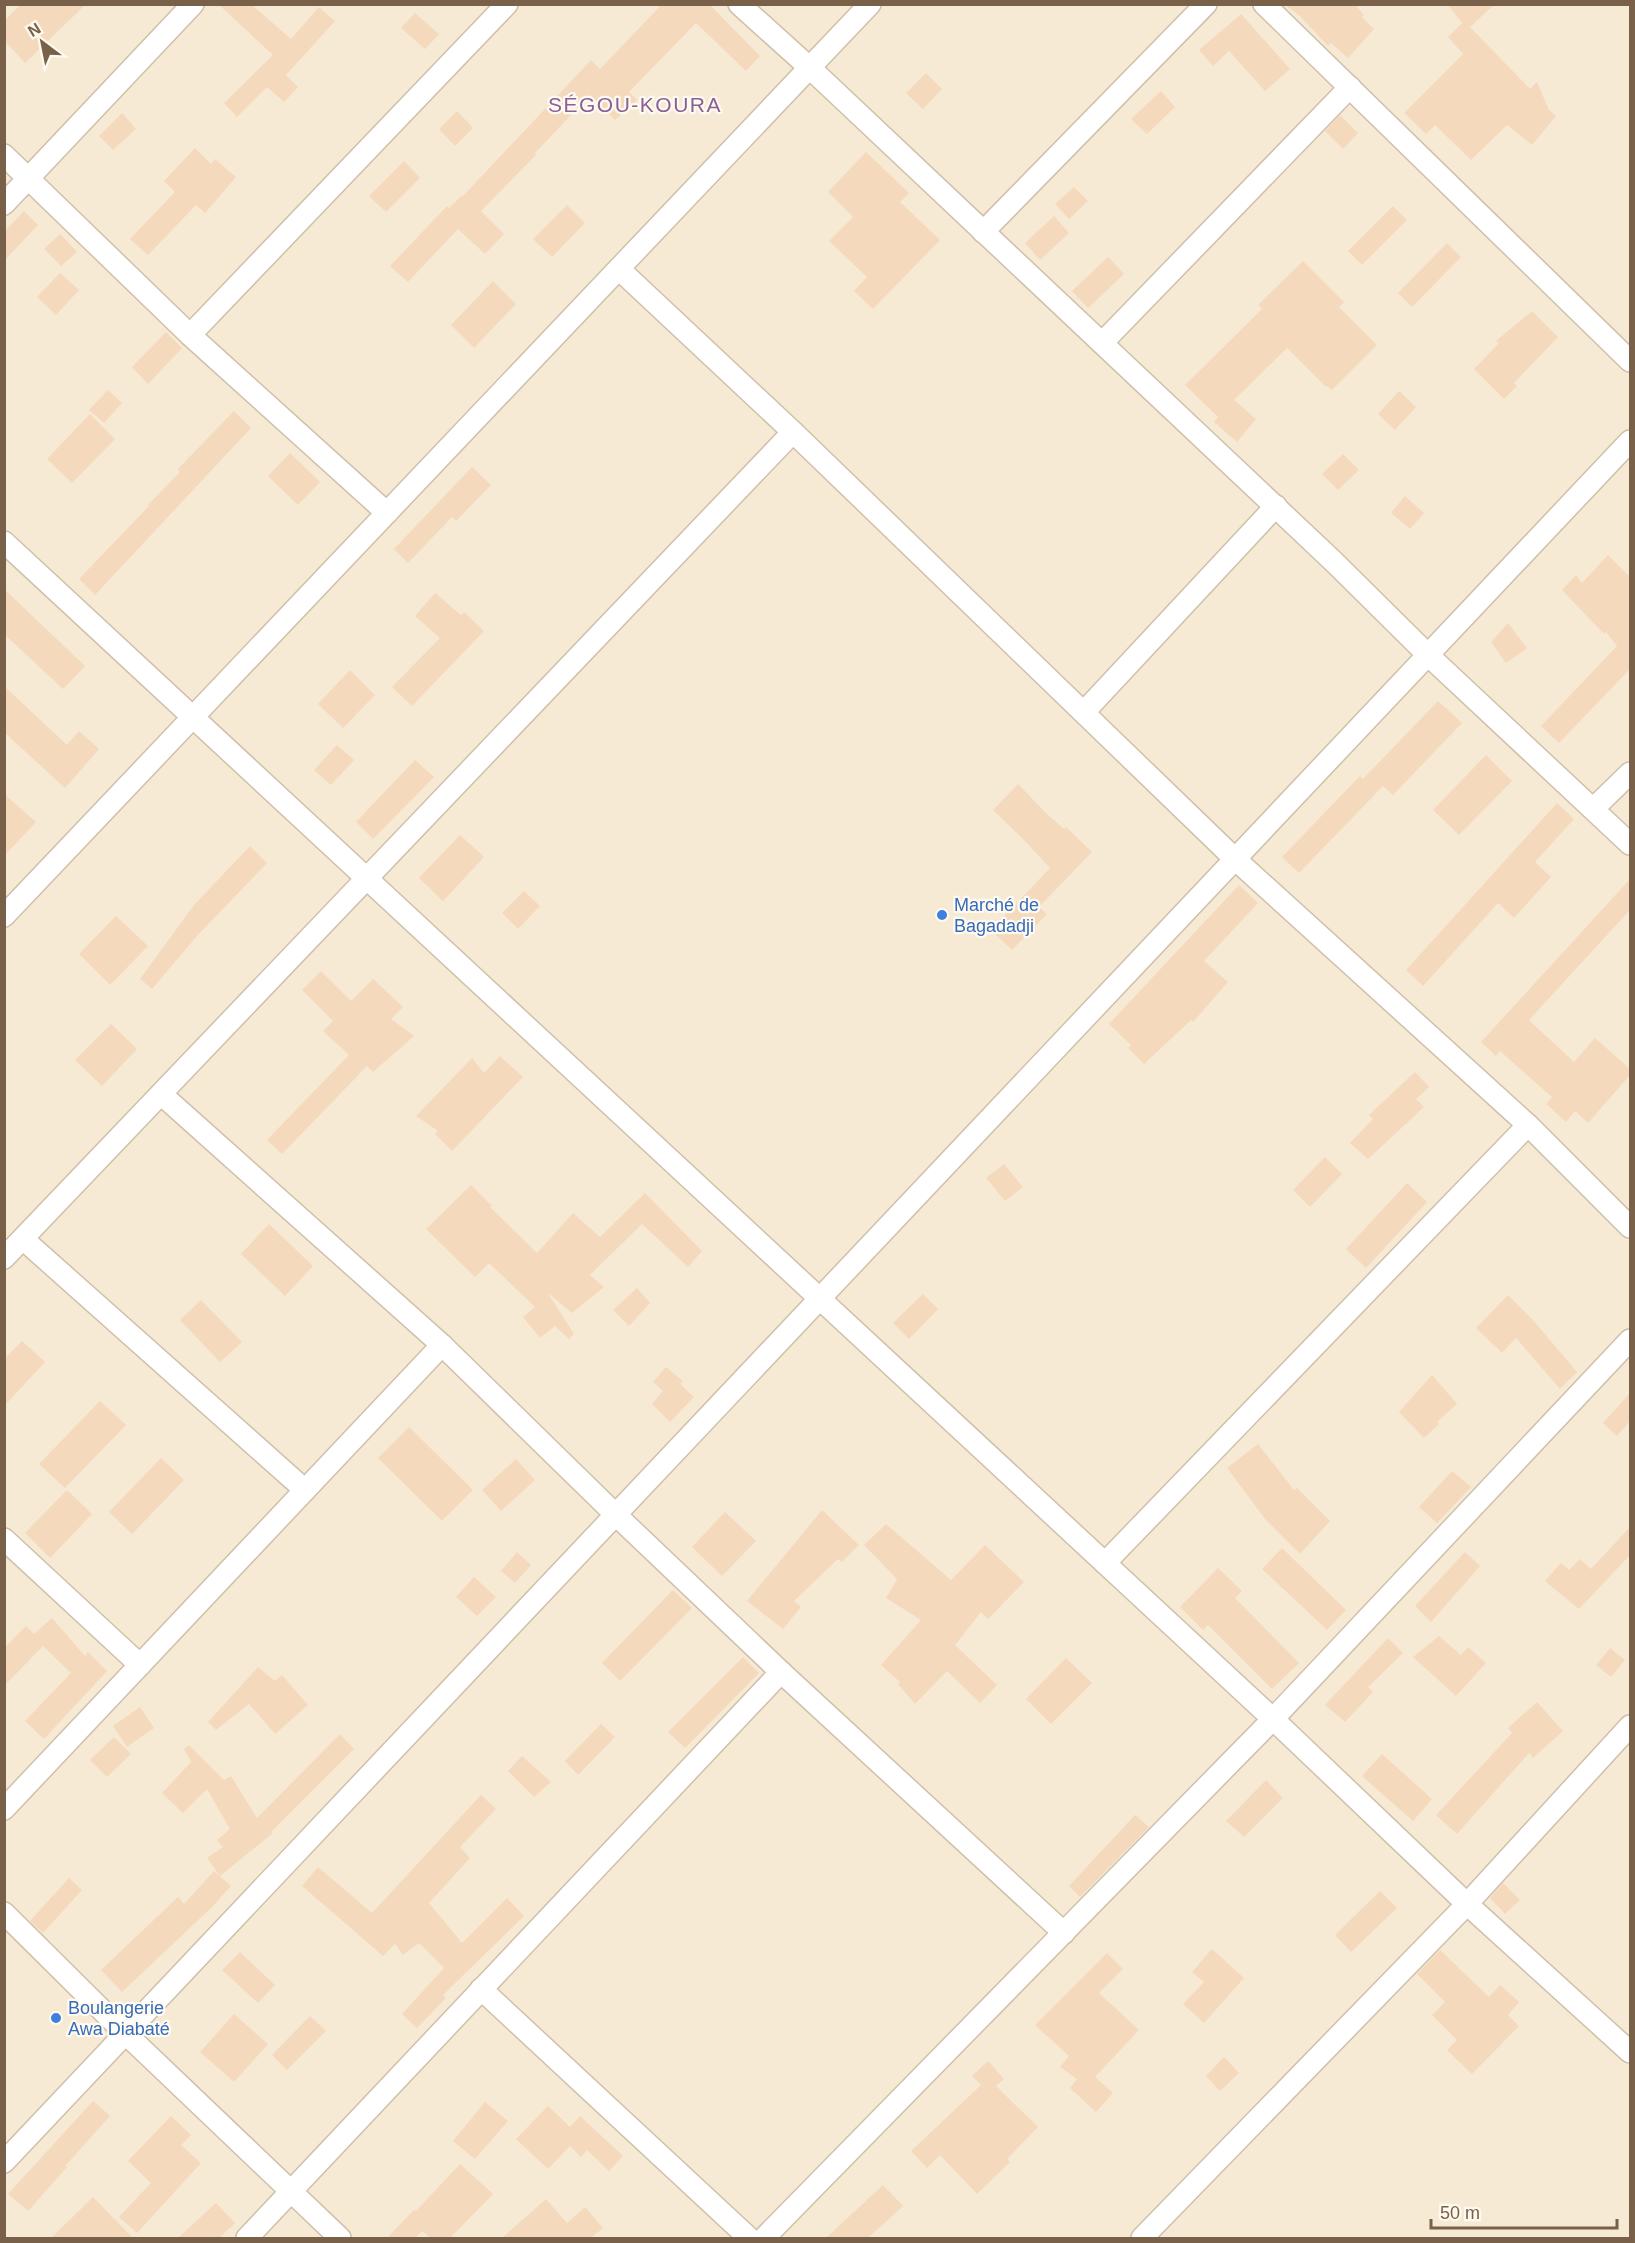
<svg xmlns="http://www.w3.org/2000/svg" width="1635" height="2243" viewBox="0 0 1635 2243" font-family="Arial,sans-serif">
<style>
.residential{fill:#f6ead5}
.building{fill:#f5d9bd}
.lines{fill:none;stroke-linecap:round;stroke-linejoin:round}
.street-casing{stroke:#d0c0ab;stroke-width:24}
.street{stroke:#fff;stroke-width:21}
.shop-dot{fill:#3f7fe0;stroke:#fffaef;stroke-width:2}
.labels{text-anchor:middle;stroke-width:4.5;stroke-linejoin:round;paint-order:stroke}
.shop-label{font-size:18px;fill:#366cbe;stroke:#fffaef;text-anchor:start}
.quarter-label{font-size:21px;letter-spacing:1.5px;fill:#8a6196;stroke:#fffaef}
</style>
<rect width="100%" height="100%" fill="#fef7e7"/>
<rect class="residential" x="5" y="5" width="1625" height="2233"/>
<g class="building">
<polygon points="21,4 86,4 25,63 4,40 4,21"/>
<polygon points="218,4 251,4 291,39 319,7 335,21 286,75 298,87 284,102 267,87 237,117 224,103 273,55"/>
<polygon points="662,4 714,4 712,7 760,56 746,71 696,23 629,92 637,100 615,120 590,95 535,153 536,155 481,211 504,234 485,254 458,229 408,282 390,266 447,206 449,208 462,195 463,196 591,60 600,69"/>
<polygon points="1284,4 1354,4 1364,15 1362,17 1374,29 1348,58 1331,43 1328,46 1299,15"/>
<polygon points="1447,4 1495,4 1470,27 1530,89 1537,82 1549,110 1556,116 1532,145 1507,125 1471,160 1435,125 1426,134 1404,113 1463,54 1448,37 1462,23"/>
<polygon points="415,13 439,34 425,49 401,28"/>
<polygon points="1241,14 1290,69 1265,91 1229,51 1213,66 1199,50"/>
<polygon points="926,73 942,89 923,109 906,93"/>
<polygon points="1161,91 1175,107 1147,134 1131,119"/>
<polygon points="457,111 473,128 455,146 439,129"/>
<polygon points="122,113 136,129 113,150 99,136"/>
<polygon points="1340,115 1358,133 1343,149 1325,131"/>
<polygon points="195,148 211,164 215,159 236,177 205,213 196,205 148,255 130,239 175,192 164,181"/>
<polygon points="866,152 909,193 900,202 940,240 873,309 854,291 867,277 829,241 853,217 828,192"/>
<polygon points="404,161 420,178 386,212 369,196"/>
<polygon points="1074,187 1088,201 1069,219 1055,204"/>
<polygon points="567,205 585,223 552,257 533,239"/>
<polygon points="1393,206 1407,220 1362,265 1348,251"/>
<polygon points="24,211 38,225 4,261 4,232"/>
<polygon points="1054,216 1069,233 1040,260 1025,243"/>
<polygon points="60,234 77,252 61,266 44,249"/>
<polygon points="1447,243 1461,257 1412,307 1398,293"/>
<polygon points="1108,257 1124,274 1088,308 1072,291"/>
<polygon points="1303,261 1344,302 1339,307 1377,345 1332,390 1327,386 1326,387 1287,348 1234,400 1256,419 1237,442 1214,422 1218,417 1185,385 1262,309 1258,305"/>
<polygon points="60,273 79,290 56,315 37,297"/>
<polygon points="493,281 516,304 474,348 451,325"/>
<polygon points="1532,311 1558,337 1514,383 1517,386 1504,399 1474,369 1499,343 1496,341"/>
<polygon points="166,332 182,348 148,384 132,367"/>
<polygon points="108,390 122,403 104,423 89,410"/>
<polygon points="1399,391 1416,407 1395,430 1378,414"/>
<polygon points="234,411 251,428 95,595 79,579 149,506 148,505 180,472 178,469"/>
<polygon points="90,414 115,439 72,483 47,459"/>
<polygon points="290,453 320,482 298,505 268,476"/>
<polygon points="1343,454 1359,470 1338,490 1322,474"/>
<polygon points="472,467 491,485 456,521 452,517 408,563 394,549"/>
<polygon points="1405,496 1424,513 1410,529 1391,513"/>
<polygon points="1608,555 1630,577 1630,669 1559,743 1541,726 1617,646 1606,632 1604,634 1562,590 1576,575 1582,583"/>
<polygon points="4,589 85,666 63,689 4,634"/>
<polygon points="435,593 461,615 464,612 484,631 412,706 392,687 440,638 415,616"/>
<polygon points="1508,623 1527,648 1506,663 1491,642"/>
<polygon points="350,670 375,695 343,728 318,704"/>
<polygon points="4,686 67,745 79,731 99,749 65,788 4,732"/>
<polygon points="1438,701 1462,723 1393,795 1383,786 1299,873 1282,857 1360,776 1363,779"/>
<polygon points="337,745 354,760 331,785 314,770"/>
<polygon points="1486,755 1512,781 1459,835 1433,810"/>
<polygon points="415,760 434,777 373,839 356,822"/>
<polygon points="1018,784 1048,815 1064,829 1066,827 1092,852 1039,907 1047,914 1012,950 991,930 1050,868 1024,840 993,810"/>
<polygon points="4,794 36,822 4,856"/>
<polygon points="1557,803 1574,819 1535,862 1551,877 1514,918 1498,903 1423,986 1406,970"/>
<polygon points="460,835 484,857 443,901 419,878"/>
<polygon points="250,846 267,863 197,936 152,989 140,979 194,905"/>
<polygon points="1630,879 1630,910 1529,1020 1574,1062 1595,1038 1630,1069 1630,1075 1588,1123 1575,1111 1566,1122 1546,1104 1552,1097 1500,1051 1496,1056 1481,1042"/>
<polygon points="1239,885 1258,903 1204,961 1228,982 1193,1022 1191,1020 1144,1064 1128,1048 1131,1045 1109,1024"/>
<polygon points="524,891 540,906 518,929 502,913"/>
<polygon points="116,916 148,946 110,985 79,954"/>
<polygon points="321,971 351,1001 373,979 403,1007 391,1019 414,1036 373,1072 367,1066 282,1154 267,1140 349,1055 323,1031 333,1021 302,990"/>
<polygon points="111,1024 137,1049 102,1086 75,1060"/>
<polygon points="500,1056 523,1077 452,1151 435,1134 438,1131 416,1116 472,1058 484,1073"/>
<polygon points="1415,1072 1429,1087 1416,1099 1424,1107 1368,1159 1350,1143 1373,1119 1369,1115"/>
<polygon points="1325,1157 1342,1174 1310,1207 1293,1190"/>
<polygon points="1004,1164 1023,1187 1005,1201 986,1178"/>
<polygon points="1407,1183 1427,1202 1366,1268 1346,1249"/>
<polygon points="471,1185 492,1206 490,1207 537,1253 573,1213 600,1237 645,1193 702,1251 688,1267 642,1224 590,1275 604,1287 572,1313 548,1293 574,1334 569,1339 555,1326 540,1338 523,1317 535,1307 489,1263 475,1277 426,1229"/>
<polygon points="269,1224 313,1266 285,1296 241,1254"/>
<polygon points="637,1288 650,1303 629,1326 613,1310"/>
<polygon points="923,1294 938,1309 909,1339 893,1323"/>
<polygon points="1508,1295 1533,1320 1577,1372 1560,1389 1516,1338 1502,1353 1476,1328"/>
<polygon points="201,1300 242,1342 220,1362 180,1320"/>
<polygon points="22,1341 45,1362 4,1406 4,1359"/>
<polygon points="666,1367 683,1381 680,1384 694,1397 670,1422 652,1404 663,1391 653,1382"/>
<polygon points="1432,1375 1457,1404 1437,1422 1439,1424 1424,1438 1399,1412"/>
<polygon points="1630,1393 1630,1421 1617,1436 1603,1423"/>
<polygon points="100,1401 126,1425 65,1488 39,1464"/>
<polygon points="409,1427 473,1490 442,1521 378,1458"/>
<polygon points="1258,1444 1294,1490 1297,1488 1330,1521 1300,1554 1265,1519 1227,1468"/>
<polygon points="161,1458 184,1480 132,1534 109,1512"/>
<polygon points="516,1459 535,1480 501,1511 482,1490"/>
<polygon points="1452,1471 1471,1487 1437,1523 1419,1507"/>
<polygon points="67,1490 92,1514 50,1558 25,1533"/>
<polygon points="822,1510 859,1545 842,1562 838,1559 794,1601 801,1607 783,1629 747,1601"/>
<polygon points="725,1512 756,1541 722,1576 692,1547"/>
<polygon points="886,1524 951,1580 985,1545 1024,1582 988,1619 981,1612 955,1645 997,1685 980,1703 947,1671 915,1704 898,1684 900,1682 881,1665 921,1620 886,1598 897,1579 864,1545"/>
<polygon points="1630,1527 1630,1555 1579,1609 1545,1581 1561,1563 1569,1570 1580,1559 1591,1569"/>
<polygon points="1282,1548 1346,1610 1327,1630 1262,1569"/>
<polygon points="517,1552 531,1565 515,1583 501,1571"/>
<polygon points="1465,1552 1480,1566 1431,1622 1415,1606"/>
<polygon points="1218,1568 1242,1591 1235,1598 1299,1663 1272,1689 1208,1625 1203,1630 1180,1607"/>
<polygon points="474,1577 496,1597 477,1616 456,1597"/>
<polygon points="673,1590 692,1608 620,1681 602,1663"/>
<polygon points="52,1618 85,1656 88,1652 107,1671 44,1739 25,1721 71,1673 43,1646 4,1686 4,1648 26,1626 34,1634"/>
<polygon points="1439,1636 1461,1655 1468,1647 1486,1663 1456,1696 1413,1657"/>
<polygon points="1388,1638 1403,1653 1368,1687 1373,1692 1345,1722 1325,1705"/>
<polygon points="1610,1648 1625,1660 1611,1677 1596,1665"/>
<polygon points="743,1657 759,1673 685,1748 668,1732"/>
<polygon points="1066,1658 1092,1683 1051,1724 1026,1699"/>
<polygon points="258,1667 275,1681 282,1675 308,1705 275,1734 249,1704 216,1730 208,1722"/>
<polygon points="1537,1702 1563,1731 1533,1758 1529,1753 1457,1834 1436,1815 1512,1733 1508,1728"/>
<polygon points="140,1707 154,1728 127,1747 113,1726"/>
<polygon points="601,1724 615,1737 578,1775 565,1761"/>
<polygon points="340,1734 354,1749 271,1832 273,1833 220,1876 207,1858 223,1847 217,1840 230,1829 207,1789 183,1813 162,1793 191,1762 184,1749 189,1745 224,1780 231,1776 257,1818"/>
<polygon points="114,1737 131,1754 107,1777 90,1760"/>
<polygon points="1382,1754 1432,1799 1413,1821 1362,1776"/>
<polygon points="522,1756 551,1782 534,1797 508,1771"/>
<polygon points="1266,1780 1283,1798 1244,1837 1226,1821"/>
<polygon points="481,1795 496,1809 460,1847 470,1858 429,1903 462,1943 507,1898 524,1916 443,1995 446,1998 417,2028 402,2014 444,1968 419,1943 403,1955 395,1944 383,1956 302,1886 318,1867 372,1913"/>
<polygon points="1135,1815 1149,1827 1080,1897 1069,1886"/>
<polygon points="214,1871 231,1886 212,1907 122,1992 101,1970 178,1897 184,1904"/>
<polygon points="69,1878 82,1890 43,1933 30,1921"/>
<polygon points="1503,1883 1520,1900 1505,1914 1490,1898"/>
<polygon points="1380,1891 1397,1908 1351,1952 1335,1935"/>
<polygon points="1212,1949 1244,1978 1204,2023 1183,2004 1204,1982 1192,1972"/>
<polygon points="1440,1950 1489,1997 1500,1985 1519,2002 1508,2015 1519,2026 1472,2074 1447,2050 1457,2040 1432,2015 1445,2002 1417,1974"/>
<polygon points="240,1952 275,1985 258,2003 222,1970"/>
<polygon points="1107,1953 1123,1969 1099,1993 1139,2030 1095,2077 1113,2093 1096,2112 1070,2088 1077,2079 1060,2067 1069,2056 1035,2025"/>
<polygon points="234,2014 268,2044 234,2082 200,2052"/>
<polygon points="310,2016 326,2031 287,2070 272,2055"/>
<polygon points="1224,2057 1239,2073 1220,2091 1206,2076"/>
<polygon points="988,2061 1004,2079 996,2086 1038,2127 1007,2159 1010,2162 977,2194 940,2155 927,2168 911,2151 981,2085 972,2076"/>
<polygon points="93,2101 110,2116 65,2166 67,2167 28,2211 8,2194"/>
<polygon points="485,2102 508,2121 475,2159 453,2141"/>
<polygon points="548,2106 570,2127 580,2116 623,2156 609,2171 587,2150 581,2157 570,2146 548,2169 516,2139"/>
<polygon points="171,2116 191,2135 181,2145 201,2163 137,2233 119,2217 151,2183 128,2161"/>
<polygon points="460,2164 493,2194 450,2238 431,2238 422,2231 415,2238 387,2238 414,2210 416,2211"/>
<polygon points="883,2185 903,2206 868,2238 826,2238"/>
<polygon points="93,2197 133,2238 51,2238"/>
<polygon points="546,2199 567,2223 585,2207 603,2228 591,2238 502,2238"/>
<polygon points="216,2203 235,2223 219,2238 178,2238"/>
</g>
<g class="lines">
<g class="street-casing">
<g id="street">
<polyline points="739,4 810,68 1333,561 1428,655 1630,844"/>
<polyline points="1264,4 1630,361"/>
<polyline points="4,155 190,335 387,513"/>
<polyline points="4,204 193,4"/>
<polyline points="983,232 1206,4"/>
<polyline points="619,269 793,432 1235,859 1528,1125 1630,1227"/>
<polyline points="190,335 507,4"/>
<polyline points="1102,343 1350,87"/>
<polyline points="4,542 1273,1719 1467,1904 1630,2052"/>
<polyline points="1084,712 1276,506"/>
<polyline points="1593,809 1630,773"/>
<polyline points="4,916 870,4"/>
<polyline points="161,1094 442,1345 616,1515 781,1672 1064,1933"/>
<polyline points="23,1239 305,1490"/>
<polyline points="4,1258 793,432"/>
<polyline points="4,1539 140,1665"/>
<polyline points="1105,1563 1528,1125"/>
<polyline points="4,1809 442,1345"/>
<polyline points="4,1913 126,2034 340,2238"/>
<polyline points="481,1989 749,2238"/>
<polyline points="4,2162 1630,441"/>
<polyline points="247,2238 781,1672"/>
<polyline points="764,2238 1273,1719 1630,1340"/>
<polyline points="1142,2238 1467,1904 1630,1726"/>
</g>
</g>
<use href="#street" class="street"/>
</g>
<g class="shop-dot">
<circle cx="942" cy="915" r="6"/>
<circle cx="56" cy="2018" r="6"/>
</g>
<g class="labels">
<g class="shop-label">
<text x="954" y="911">Marché de<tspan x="954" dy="21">Bagadadji</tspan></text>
<text x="68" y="2014">Boulangerie<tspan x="68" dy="21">Awa Diabaté</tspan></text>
</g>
<g class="quarter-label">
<text x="635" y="112">SÉGOU-KOURA</text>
</g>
</g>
<rect width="1635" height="2243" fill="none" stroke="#796049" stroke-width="12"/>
<g transform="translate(42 42) rotate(328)" stroke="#fffaef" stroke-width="4.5" paint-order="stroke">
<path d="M0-4.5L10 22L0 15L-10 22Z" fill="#796049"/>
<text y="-9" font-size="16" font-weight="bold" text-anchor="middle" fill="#796049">N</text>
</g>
<path d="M1431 2219v9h186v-9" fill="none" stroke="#796049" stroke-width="3"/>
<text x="1440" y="2219" font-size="18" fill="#796049" stroke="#fffaef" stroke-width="4.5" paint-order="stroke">50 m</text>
</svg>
